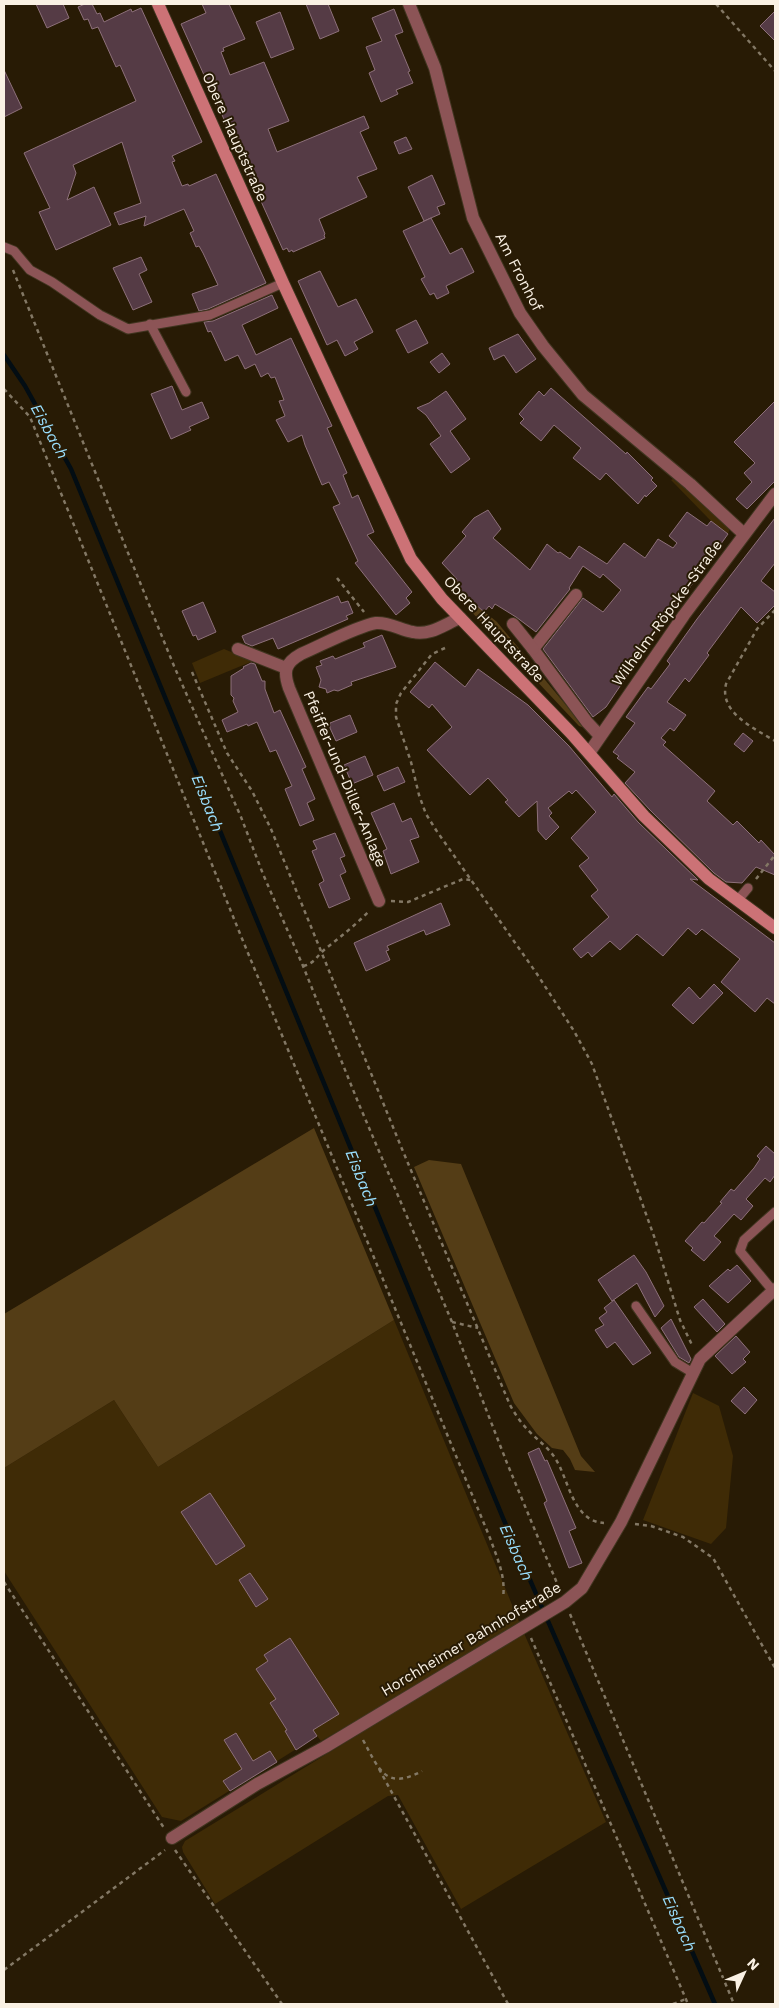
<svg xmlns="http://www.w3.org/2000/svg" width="779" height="2008" viewBox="0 0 779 2008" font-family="'Work Sans',sans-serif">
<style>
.green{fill:#3f2b06}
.forest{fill:#543d16}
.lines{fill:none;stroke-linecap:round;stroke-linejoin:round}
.stream{stroke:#030d13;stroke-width:4.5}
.building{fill:#553b45;stroke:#8d707a}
.lane-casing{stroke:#413520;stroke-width:11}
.street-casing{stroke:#413520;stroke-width:14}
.secondary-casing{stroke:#413520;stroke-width:14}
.path{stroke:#837865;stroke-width:2.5;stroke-dasharray:4 4;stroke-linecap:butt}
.lane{stroke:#8c5456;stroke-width:9}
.street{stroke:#8c5456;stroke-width:12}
.secondary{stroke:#cc7276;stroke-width:12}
.labels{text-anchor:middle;stroke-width:4;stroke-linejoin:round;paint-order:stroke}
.street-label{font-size:15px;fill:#faf1e4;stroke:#281b05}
.water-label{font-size:16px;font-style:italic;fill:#99defd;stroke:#281b05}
</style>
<rect width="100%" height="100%" fill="#281b05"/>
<g class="green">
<polygon points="673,479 701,501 730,528 728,534 711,521 671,480"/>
<polygon points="224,649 253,661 200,683 192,663"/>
<polygon points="394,1320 520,1624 606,1822 461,1909 398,1795 388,1796 215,1904 183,1852 182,1847 185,1841 356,1736 349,1725 321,1741 317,1736 181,1821 162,1817 4,1571 4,1468 114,1400 158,1467"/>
<polygon points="693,1393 719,1406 733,1456 726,1528 711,1544 643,1520"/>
</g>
<g class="forest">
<polygon points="474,603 497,622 585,728 579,726 467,607"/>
<polygon points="314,1128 394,1320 158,1467 114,1400 4,1468 4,1314"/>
<polygon points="429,1160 461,1164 581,1456 595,1472 575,1470 570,1459 563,1450 552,1448 537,1434 514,1403 414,1167"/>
</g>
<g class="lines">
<polyline class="stream" points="4,355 25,386 71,469 503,1518 715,2004"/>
</g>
<g class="building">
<polygon points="36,4 63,4 69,18 47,28"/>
<polygon points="85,4 92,4 97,14 100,13 104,22 131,9 132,12 141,8 202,142 172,156 175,161 172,162 182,186 188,184 189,186 216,174 266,283 208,309 199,311 192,294 218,285 203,253 199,246 196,247 190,233 194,231 184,209 144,226 146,216 119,225 114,213 141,203 122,142 73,165 76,173 67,200 94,187 111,225 56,250 39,212 50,208 24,153 136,101 120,65 116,67 98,27 92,29 88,19 84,20 78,7"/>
<polygon points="202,4 229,4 245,39 223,48 224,51 221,52 230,75 264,62 289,121 268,129 277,152 364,116 369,128 360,132 377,169 357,177 367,197 319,219 325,234 324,235 325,238 293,252 292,250 289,252 287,248 283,250 181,24 206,13"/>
<polygon points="306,4 328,4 339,31 320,39"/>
<polygon points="394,9 403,32 395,35 410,71 408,72 413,83 396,90 398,94 381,102 369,73 375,70 366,47 382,41 372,18"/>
<polygon points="775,11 775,41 760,26"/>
<polygon points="280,12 294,49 271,58 256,22"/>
<polygon points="4,70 22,108 4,117"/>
<polygon points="406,137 412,149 399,154 394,142"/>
<polygon points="432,175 445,204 437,207 440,214 424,221 408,187"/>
<polygon points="431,218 450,254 462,248 474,272 446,286 449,293 437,299 434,293 430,295 421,279 425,277 403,231"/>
<polygon points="141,257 147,270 139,274 152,302 133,310 113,268"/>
<polygon points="320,271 338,307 356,299 373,332 354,342 358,349 345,356 337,340 327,345 298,281"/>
<polygon points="272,295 278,308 242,325 256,355 291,338 332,426 327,428 347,473 343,475 352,498 358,495 374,532 367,535 412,592 406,598 410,603 396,615 355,563 358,561 333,507 340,504 329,482 322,485 305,445 302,435 288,442 276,420 285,416 279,401 284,400 275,377 271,378 268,373 261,377 255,364 245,369 238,355 225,361 211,331 208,332 204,322 213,321"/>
<polygon points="416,320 428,343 408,353 396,330"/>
<polygon points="518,334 536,359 516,373 504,355 494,360 489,348"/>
<polygon points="442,353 450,364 439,373 430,362"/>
<polygon points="172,386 182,410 202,402 209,418 189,427 191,430 171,439 151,394"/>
<polygon points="551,388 626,454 627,452 653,478 651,480 657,486 646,497 645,495 638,504 606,473 600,480 573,458 581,448 554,425 541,441 520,423 524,419 519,414 539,391 544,396"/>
<polygon points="446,391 466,419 450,431 470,459 451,473 430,444 441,436 426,415 417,408 429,403"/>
<polygon points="775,401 775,481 747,509 736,499 752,482 744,473 755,463 734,442"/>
<polygon points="488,510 501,529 493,538 530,570 547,544 558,553 560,552 570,559 579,546 607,564 624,543 645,558 658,539 673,548 677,543 669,536 687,512 707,526 711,521 728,534 688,590 657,629 658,630 606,707 593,717 543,649 583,598 603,612 621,590 603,574 600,578 583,566 569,588 570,589 536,632 516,617 495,604 492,609 489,606 484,612 453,584 457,579 442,563 466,536 462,532 474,518"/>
<polygon points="775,518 775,563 761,581 775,592 775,605 757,623 741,607 707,653 709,655 689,682 685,678 667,702 686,715 674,731 670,728 661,738 666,742 663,745 715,791 707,801 733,825 737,821 759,843 761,840 775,855 775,875 756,867 742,883 726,882 714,873 650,810 625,783 635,772 617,758 619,756 613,752 635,723 626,717 648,687 651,689 670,664 667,661 697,619"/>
<polygon points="338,596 341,603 348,601 353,613 346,616 348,619 278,649 273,638 252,646 245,643 242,636"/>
<polygon points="203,602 216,632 198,640 196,635 193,636 182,611"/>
<polygon points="382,635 396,667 351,682 352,685 338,691 334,690 327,693 326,689 319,687 321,680 316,667 322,665 320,661 333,656 335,659 365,647 363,643"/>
<polygon points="435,662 465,687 478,669 528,705 569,746 612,797 614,794 638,822 698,880 690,879 775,943 775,1004 767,998 755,1012 721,982 740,959 702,929 696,935 688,928 663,956 637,934 620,950 610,941 592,957 588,952 581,958 573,949 609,917 591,896 598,890 579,866 589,858 571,838 596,812 576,790 572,794 569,791 548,808 552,813 549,816 559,827 546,840 538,831 537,801 519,817 505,802 508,800 488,778 470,795 427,750 452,727 432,704 429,708 410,692"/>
<polygon points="251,663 255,664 262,681 265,681 265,689 274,713 280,710 306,767 302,769 315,799 307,803 314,820 300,826 285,789 292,786 276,750 270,752 257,722 248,726 247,724 227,732 222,720 238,712 233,701 234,698 231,695 231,676 244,668 243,667"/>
<polygon points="350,715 357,732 336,741 330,728 330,723"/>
<polygon points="743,733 753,741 744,752 734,744"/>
<polygon points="365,756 373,775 352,784 344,765"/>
<polygon points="398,767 405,782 384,791 377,776"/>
<polygon points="394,803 402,822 411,818 419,837 410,840 419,862 391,874 383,851 387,849 371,813"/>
<polygon points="335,833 345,856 340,858 346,872 340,875 350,899 329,908 319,884 324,881 312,851 317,849 313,841"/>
<polygon points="441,903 450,925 426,935 424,930 387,946 389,950 386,951 390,960 366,971 354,943"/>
<polygon points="714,984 723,993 693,1024 672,1005 689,987 700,999"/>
<polygon points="766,1146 775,1154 775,1175 770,1182 765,1178 746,1199 753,1206 741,1220 734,1214 714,1236 721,1242 704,1261 691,1250 693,1248 685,1241 702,1222 704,1223 722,1203 720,1202 731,1189 734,1191 754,1168 760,1159 757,1156"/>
<polygon points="634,1255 646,1272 664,1306 655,1317 637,1283 612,1301 598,1280"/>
<polygon points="737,1265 751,1281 728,1303 709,1286 728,1269 730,1271"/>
<polygon points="703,1299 725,1324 717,1332 694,1307"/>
<polygon points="614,1300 651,1353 633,1365 615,1342 607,1348 595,1330 604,1325 599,1318 607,1312 604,1308"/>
<polygon points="671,1319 691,1359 689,1363 679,1357 661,1328"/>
<polygon points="736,1336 750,1352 743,1359 746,1362 732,1374 715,1356"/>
<polygon points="744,1387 757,1400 745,1414 731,1401"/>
<polygon points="539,1448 545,1461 547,1460 576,1528 569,1531 582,1563 569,1568 544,1503 547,1501 528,1453"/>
<polygon points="210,1493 245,1546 216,1565 181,1512"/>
<polygon points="250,1573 268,1599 256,1607 239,1580"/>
<polygon points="290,1638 339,1714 313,1730 317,1736 296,1750 285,1731 287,1730 270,1703 276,1699 256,1669 268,1661 264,1655"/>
<polygon points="236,1733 253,1761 270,1751 277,1762 230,1791 223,1781 242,1769 224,1740"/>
</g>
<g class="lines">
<g class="lane-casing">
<g id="lane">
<polyline points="4,247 14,251 30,270 52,282 100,315 128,329 210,315 283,283"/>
<polyline points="150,324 186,392"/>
<polyline points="737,901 748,888"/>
<polyline points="773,1291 740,1251 744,1240 775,1212"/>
<polyline points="636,1306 675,1362 693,1373"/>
</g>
</g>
<g class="street-casing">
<g id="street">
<polyline points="409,4 435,68 473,218 520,313 543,346 583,395 690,484 744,534"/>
<polyline points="576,595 533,649 587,722 600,736"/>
<polyline points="513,624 533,649"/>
<polyline points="238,649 286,668"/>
<polyline points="589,753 684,615 775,494"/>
<path d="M379 901 289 688C283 671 285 663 301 654 320 646 357 626 376 623 389 622 401 630 413 632 430 636 445 624 460 618"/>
<polyline points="172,1838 257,1784 325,1747 565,1602 582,1588 621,1522 700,1359 775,1289"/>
</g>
</g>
<g class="secondary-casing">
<polyline id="secondary" points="158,4 283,283 411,559 442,599 571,733 644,816 709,879 775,928"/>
</g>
<g class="path">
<polyline points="716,4 775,71"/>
<polyline points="13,270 174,666 241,817 263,874 303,966 358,1102 452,1322 507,1463 559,1588"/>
<path d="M4 389 30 417 243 941 490 1538C497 1558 506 1576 503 1598"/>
<polyline points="337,578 364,612"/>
<path d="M775 610 757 629 726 684C719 713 754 728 775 741"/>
<polyline points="445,648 432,654 401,693 396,704 396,717 411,762 419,795 426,814 436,830 537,974 574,1031 592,1064 655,1239 680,1320 693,1347"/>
<path d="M192 672 227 753 252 791 271 829 402 1149 510 1405C515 1414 521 1423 528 1430 537 1440 548 1447 555 1458 569 1479 572 1521 604 1523"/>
<polyline points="756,879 775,855"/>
<polyline points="391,901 408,902 463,879 471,880"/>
<path d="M303 966C314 964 317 956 324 950 340 937 356 925 370 910"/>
<polyline points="452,1322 478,1328"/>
<polyline points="635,1524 651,1526 683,1537 713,1558 775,1668"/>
<polyline points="4,1582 164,1828"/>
<polyline points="570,1614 734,2004"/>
<polyline points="531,1638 688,2004"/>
<path d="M363 1740C379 1769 385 1791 422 1771"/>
<polyline points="379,1769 508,2004"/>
<polyline points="175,1850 282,2004"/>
<polyline points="4,1970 165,1850"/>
<polyline points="673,2004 686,1999"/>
</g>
<use href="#lane" class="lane"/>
<use href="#street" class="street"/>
<use href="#secondary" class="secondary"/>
</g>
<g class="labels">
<g class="street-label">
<text transform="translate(235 137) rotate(66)" y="5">Obere Hauptstraße</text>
<text transform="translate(519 272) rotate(63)" y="5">Am Fronhof</text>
<text transform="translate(667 613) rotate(-54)" y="5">Wilhelm-Röpcke-Straße</text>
<text transform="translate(494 629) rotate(47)" y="5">Obere Hauptstraße</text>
<text transform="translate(345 779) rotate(67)" y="5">Pfeiffer-und-Diller-Anlage</text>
<text transform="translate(471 1639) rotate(-31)" y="5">Horchheimer Bahnhofstraße</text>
</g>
<g class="water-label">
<text transform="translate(50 431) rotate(61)" y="6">Eisbach</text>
<text transform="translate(208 803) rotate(68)" y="6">Eisbach</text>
<text transform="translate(362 1178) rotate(68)" y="6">Eisbach</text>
<text transform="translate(517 1552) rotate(66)" y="6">Eisbach</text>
<text transform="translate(680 1923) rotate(66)" y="6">Eisbach</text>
</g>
</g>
<rect width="779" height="2008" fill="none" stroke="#faf1e4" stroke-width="10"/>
<g transform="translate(744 1973) rotate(46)" stroke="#281b05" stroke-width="4" paint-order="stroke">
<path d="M0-4L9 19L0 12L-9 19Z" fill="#faf1e4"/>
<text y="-8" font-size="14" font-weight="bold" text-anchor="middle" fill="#faf1e4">N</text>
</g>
</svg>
